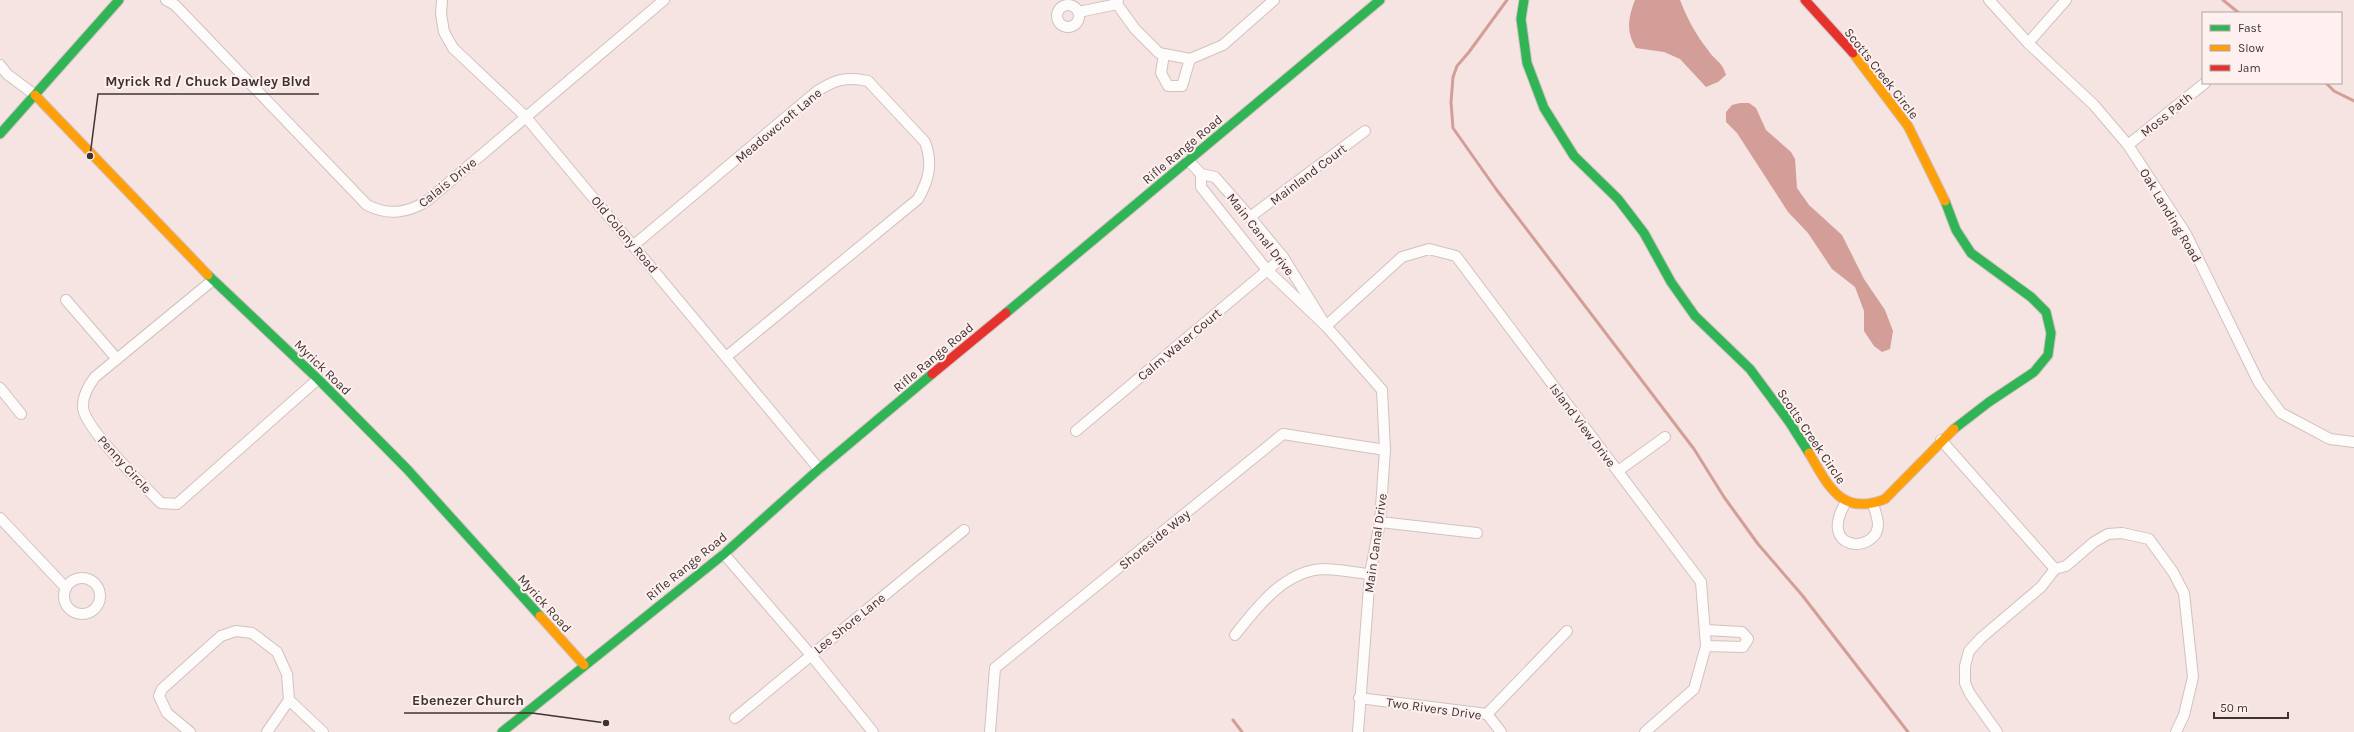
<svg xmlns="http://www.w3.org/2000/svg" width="2354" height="732" viewBox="0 0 2354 732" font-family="Karla,sans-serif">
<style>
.water{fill:#d39d98}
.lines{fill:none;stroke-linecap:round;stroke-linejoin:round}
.stream{stroke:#d39d98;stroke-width:3}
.street-casing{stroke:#d0c2c1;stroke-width:12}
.fast-casing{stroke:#d0c2c1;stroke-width:11}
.slow-casing{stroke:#d0c2c1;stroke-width:11}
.jam-casing{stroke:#d0c2c1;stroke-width:11}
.street{stroke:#fefbfb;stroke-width:10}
.fast{stroke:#30b455;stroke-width:9}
.slow{stroke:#ff9f0a;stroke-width:9}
.jam{stroke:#e5322d;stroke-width:9}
.labels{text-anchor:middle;stroke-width:4;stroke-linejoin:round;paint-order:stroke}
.street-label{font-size:13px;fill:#3f3331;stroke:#fdf0ef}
.leader{fill:none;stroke:#3f3331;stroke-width:1.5}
.callout-dot{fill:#3f3331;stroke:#fdf0ef;stroke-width:1.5}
.callout-label{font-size:14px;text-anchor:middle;font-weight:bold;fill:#3f3331;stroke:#fdf0ef;stroke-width:4;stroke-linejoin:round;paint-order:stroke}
</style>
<rect width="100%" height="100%" fill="#f5e4e2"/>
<g class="water">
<path d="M1635 0H1680C1687 18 1696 35 1708 50 1715 61 1722 61 1726 75L1718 82 1706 87 1680 59 1664 52 1636 48C1626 31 1628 18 1635 0Z"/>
<polygon points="1740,103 1749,103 1756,108 1766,130 1791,152 1795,159 1797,188 1809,205 1842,235 1864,279 1885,310 1893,331 1890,349 1882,352 1874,346 1864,331 1864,311 1855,287 1832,269 1808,233 1788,212 1737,133 1726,122 1726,112 1732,105"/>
</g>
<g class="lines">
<g class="stream">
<polyline points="1507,0 1469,52 1457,66 1453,77 1451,102 1453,128 1496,189 1694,449 1724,497 1758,544 1802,595 1908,732"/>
<polyline points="2223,0 2239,13"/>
<polyline points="2326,83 2334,91 2354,101"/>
<polyline points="1233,720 1242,732"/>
</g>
<g class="street-casing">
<g id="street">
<path d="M166 0 175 5 367 205C389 216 407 213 427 201L664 0"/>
<polyline points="442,0 441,14 444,32 453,48 525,116 819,469"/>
<polyline points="1118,0 1117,4 1135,29 1159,53 1190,59 1223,45 1274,0"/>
<polyline points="1989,0 2028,43 2094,105 2128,145 2186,234 2259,383 2281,413 2330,439 2354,442"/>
<circle cx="1068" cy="16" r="11"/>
<polyline points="1079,12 1117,4"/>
<polyline points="2028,43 2066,0"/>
<polyline points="1164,54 1161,73 1168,86 1182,86 1190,59"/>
<polyline points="0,65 7,74 35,95"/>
<polyline points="2128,145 2205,83"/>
<polyline points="1188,160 1201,174 1215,177 1250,217 1283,257 1326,326 1267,270 1201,187 1201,174"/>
<polyline points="1250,217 1365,131"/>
<path d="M634 245 816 92C834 80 846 76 868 81L925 142C933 163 929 180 918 199L726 357"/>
<path d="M213 280 95 377C88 386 82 396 83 408 86 430 143 485 161 503L177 504 318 379"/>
<polyline points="66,300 117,359"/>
<polyline points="0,388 21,414"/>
<polyline points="1076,431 1283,257"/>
<polyline points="1941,440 2055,569"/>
<polyline points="1618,471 1665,437"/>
<path d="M1846 502C1816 552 1877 554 1878 525 1878 518 1875 511 1873 504"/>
<polyline points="0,518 66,588"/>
<polyline points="1380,522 1477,533"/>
<polyline points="724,554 811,655 873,732"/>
<circle cx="82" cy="596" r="18"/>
<polyline points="1706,630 1742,632 1748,639 1743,647 1706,646"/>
<path d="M1235 635C1257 607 1285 570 1324 569 1339 569 1355 573 1370 574"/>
<polyline points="1359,698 1487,714 1501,732"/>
<polyline points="1487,714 1567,631"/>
<polyline points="735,718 964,530"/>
<polyline points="190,732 167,713 159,696 162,689 221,636 236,631 252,633 277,652 287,674 289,700 323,732"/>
<polyline points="267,732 289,700"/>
<polyline points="990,732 995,668 1283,434 1385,450"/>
<polyline points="1358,732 1370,574 1380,522 1385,450 1382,390 1326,326 1402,257 1429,249 1456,256 1701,582 1706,646 1694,689 1645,732"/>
<polyline points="1997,732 1970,694 1965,683 1965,666 1969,651 1981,638 2041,587 2055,569 2066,566 2094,542 2108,534 2122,533 2149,539 2173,572 2184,593 2193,677 2184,715 2176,732"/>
</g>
</g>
<g class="fast-casing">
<g id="fast">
<polyline points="1524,0 1521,19 1527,63 1544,108 1574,156 1618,199 1644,233 1671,282 1695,316 1750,369 1790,423 1809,453"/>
<polyline points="0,134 119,0"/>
<polyline points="1945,201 1956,230 1971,253 2031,297 2046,312 2051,333 2048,355 2034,372 1989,402 1954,429"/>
<polyline points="208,275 318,379 407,469 540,616"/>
<polyline points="1006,313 1380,0"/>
<polyline points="502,732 724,554 819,469 932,374"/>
</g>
</g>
<g class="slow-casing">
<g id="slow">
<polyline points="1853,53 1908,126 1945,201"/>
<polyline points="35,95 208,275"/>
<path d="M1809 453C1828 485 1841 517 1885 499L1954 429"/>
<polyline points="540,616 584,665"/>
</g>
</g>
<g class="jam-casing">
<g id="jam">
<polyline points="1805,0 1853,53"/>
<polyline points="932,374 1006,313"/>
</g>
</g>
<use href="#street" class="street"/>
<use href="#fast" class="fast"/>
<use href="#slow" class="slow"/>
<use href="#jam" class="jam"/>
</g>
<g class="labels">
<g class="street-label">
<text transform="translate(1882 73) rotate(52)" y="5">Scotts Creek Circle</text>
<text transform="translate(2166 114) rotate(-39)" y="5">Moss Path</text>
<text transform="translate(778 125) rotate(-40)" y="5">Meadowcroft Lane</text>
<text transform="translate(1182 149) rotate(-40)" y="5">Rifle Range Road</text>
<text transform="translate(1308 174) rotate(-37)" y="5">Mainland Court</text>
<text transform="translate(447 182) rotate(-39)" y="5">Calais Drive</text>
<text transform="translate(2171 215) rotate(59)" y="5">Oak Landing Road</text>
<text transform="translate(625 234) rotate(50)" y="5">Old Colony Road</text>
<text transform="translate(1261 234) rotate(52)" y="5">Main Canal Drive</text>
<text transform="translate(1179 344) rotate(-40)" y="5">Calm Water Court</text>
<text transform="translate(933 357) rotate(-40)" y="5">Rifle Range Road</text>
<text transform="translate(323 367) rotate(44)" y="5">Myrick Road</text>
<text transform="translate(1583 425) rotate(53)" y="5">Island View Drive</text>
<text transform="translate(1812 436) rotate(56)" y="5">Scotts Creek Circle</text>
<text transform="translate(125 464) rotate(48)" y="5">Penny Circle</text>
<text transform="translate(1154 539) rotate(-39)" y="5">Shoreside Way</text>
<text transform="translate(1375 543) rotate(-82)" y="5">Main Canal Drive</text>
<text transform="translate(686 566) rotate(-39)" y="5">Rifle Range Road</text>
<text transform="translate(545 603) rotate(48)" y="5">Myrick Road</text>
<text transform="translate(849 623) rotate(-39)" y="5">Lee Shore Lane</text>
<text transform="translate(1434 708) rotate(8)" y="5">Two Rivers Drive</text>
</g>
</g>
<path class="leader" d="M90 156L98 94H319M606 723L532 713H404"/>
<g class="callout-dot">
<circle cx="90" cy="156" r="4"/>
<circle cx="606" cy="723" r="4"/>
</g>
<g class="callout-label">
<text x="208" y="86">Myrick Rd / Chuck Dawley Blvd</text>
<text x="468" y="705">Ebenezer Church</text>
</g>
<rect x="2202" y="12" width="140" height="72" fill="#fdf0ef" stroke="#b1a4a3"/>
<rect x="2210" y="25" width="20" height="6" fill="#30b455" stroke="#b1a4a3"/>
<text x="2238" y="32" font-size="12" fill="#3f3331">Fast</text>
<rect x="2210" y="45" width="20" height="6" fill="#ff9f0a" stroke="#b1a4a3"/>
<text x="2238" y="52" font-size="12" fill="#3f3331">Slow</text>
<rect x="2210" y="65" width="20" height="6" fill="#e5322d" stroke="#b1a4a3"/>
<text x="2238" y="72" font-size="12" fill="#3f3331">Jam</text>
<path d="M2214 712v6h74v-6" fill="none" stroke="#3f3331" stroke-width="2"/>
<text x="2220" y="712" font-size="12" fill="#3f3331" stroke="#fdf0ef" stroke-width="3" paint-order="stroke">50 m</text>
</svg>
